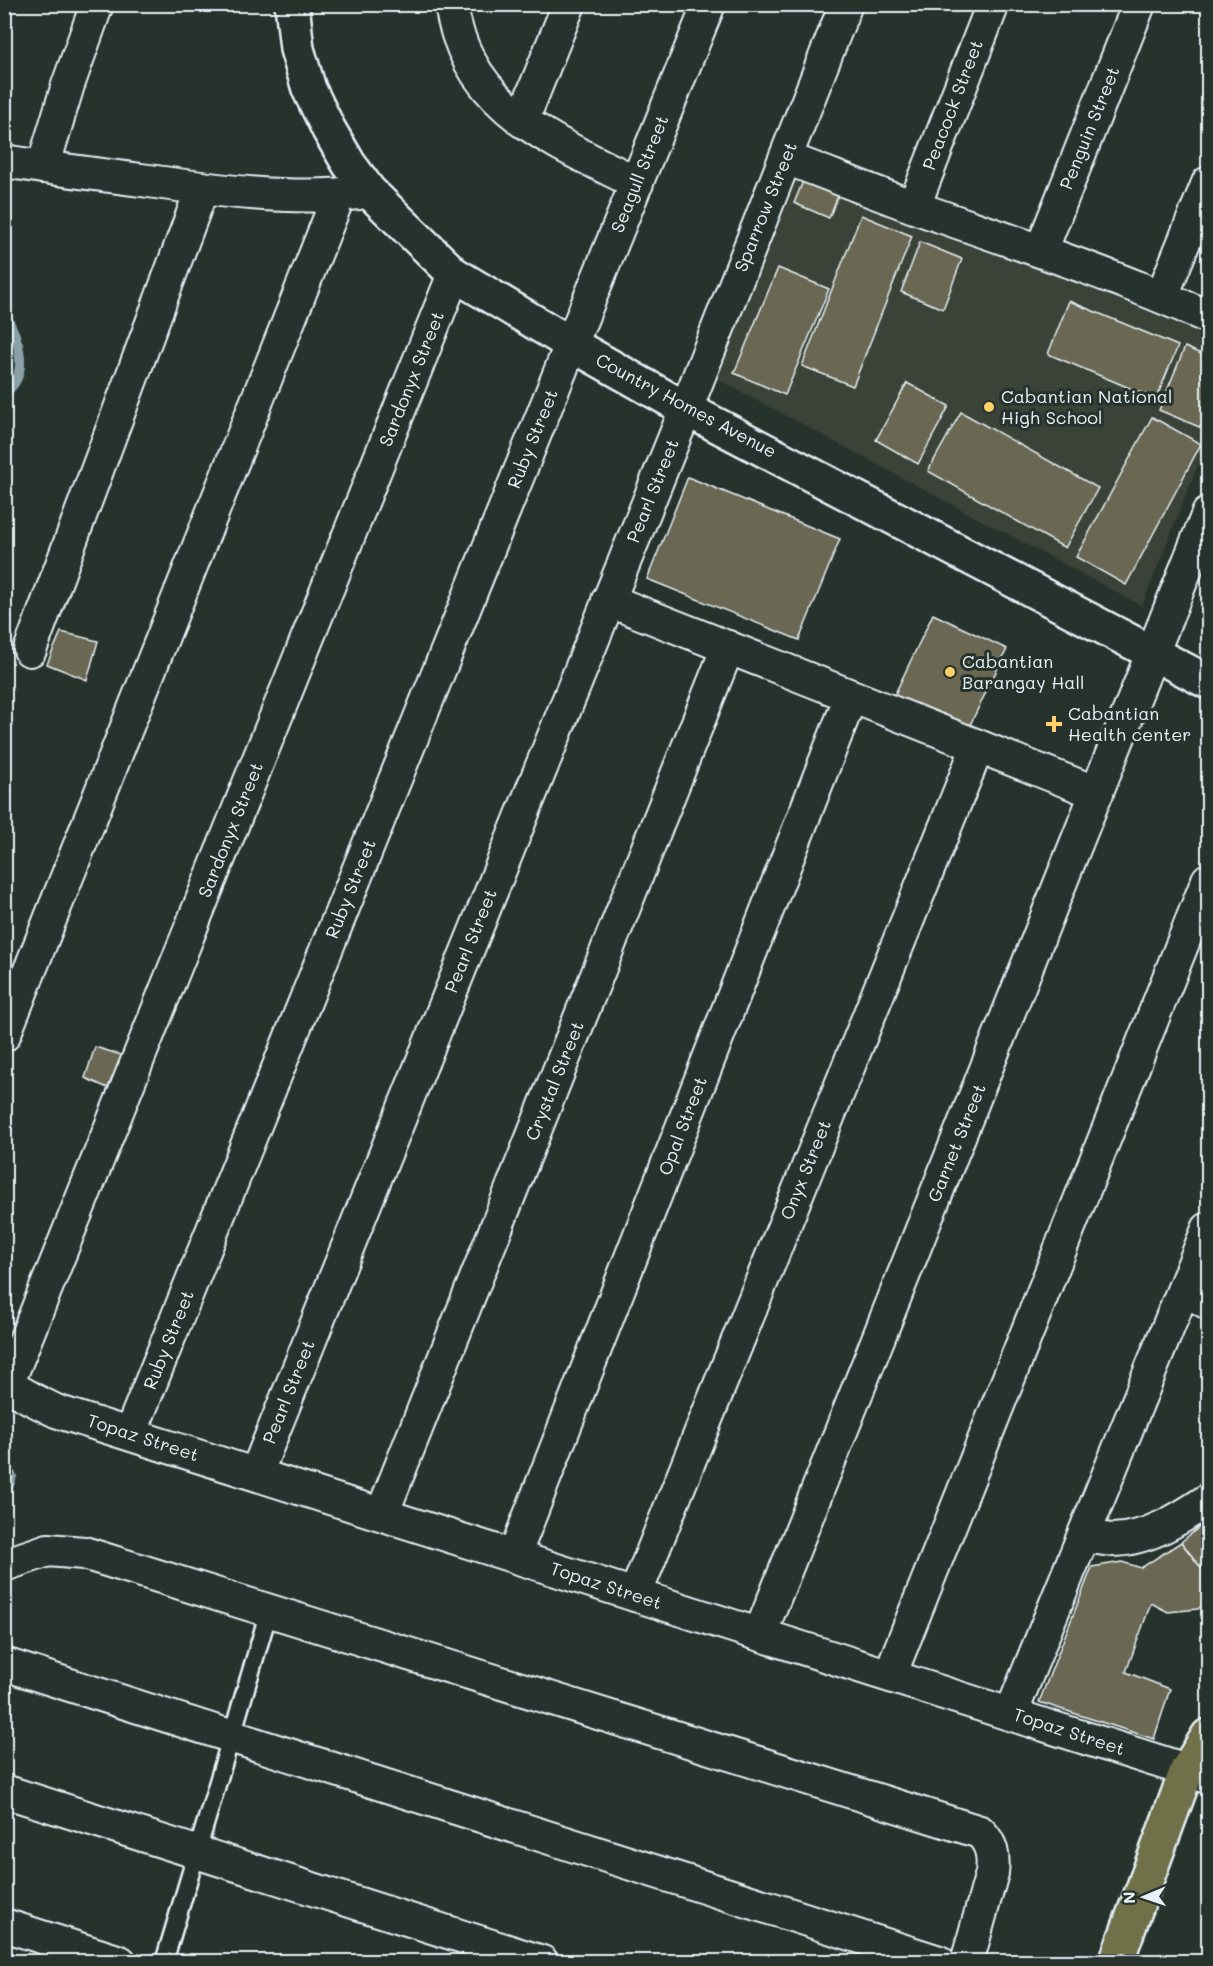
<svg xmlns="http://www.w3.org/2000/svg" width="1213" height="1966" viewBox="0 0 1213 1966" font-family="Mali,sans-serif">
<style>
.built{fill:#3a4338}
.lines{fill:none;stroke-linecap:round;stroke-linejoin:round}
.stream{stroke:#89a1a7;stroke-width:10}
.building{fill:#6a6853;stroke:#e8f1f8;stroke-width:1.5}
.service-casing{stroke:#e8f1f8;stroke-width:21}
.minor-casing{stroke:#e8f1f8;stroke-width:36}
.secondary-casing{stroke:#e8f1f8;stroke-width:38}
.primary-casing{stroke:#e8f1f8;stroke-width:38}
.service{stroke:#26332d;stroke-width:16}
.minor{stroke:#26332d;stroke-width:32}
.secondary{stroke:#26332d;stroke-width:33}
.primary{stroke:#6f714a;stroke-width:33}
.poi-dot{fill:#ffd166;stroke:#26332d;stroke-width:2}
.labels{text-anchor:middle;stroke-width:6;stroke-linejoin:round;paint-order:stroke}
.street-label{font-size:18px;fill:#e8f1f8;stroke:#26332d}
.poi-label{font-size:18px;fill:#e8f1f8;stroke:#26332d;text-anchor:start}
</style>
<rect width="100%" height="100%" fill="#26332d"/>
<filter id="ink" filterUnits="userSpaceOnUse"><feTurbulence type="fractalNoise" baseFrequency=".0167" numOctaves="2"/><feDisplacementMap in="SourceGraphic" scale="12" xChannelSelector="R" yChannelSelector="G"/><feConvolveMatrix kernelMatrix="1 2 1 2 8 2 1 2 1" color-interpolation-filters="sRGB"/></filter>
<g filter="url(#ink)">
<polygon class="built" points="792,171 1208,335 1208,439 1142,606 710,375"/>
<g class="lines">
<g class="stream">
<path d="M4 314C19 336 31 376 4 393"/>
<polyline points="4,1467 12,1476 4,1500"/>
</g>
</g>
<g class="building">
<polygon points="804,179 839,193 829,218 794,203"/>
<polygon points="861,215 912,236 853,386 802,366"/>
<polygon points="920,242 962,259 943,309 901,292"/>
<polygon points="778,268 829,289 785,395 734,373"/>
<polygon points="1069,301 1178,346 1156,399 1048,354"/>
<polygon points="1185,347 1208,357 1208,419 1204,429 1159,410"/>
<polygon points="907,383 949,406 918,464 876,440"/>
<polygon points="961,412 1098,488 1065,548 928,471"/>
<polygon points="1152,417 1201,444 1126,585 1076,557"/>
<polygon points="688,477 840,539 799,640 647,579"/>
<polygon points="933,614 1007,649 967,731 894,696"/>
<polygon points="61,632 98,641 87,680 47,664"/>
<polygon points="95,1047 131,1058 117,1092 85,1078"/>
<polygon points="1208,1520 1208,1577 1181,1542"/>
<polygon points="1181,1542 1208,1577 1208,1600 1198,1609 1168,1612 1151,1603 1126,1672 1170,1689 1154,1739 1039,1702 1092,1567 1122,1562 1141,1568"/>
</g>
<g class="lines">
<g class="service-casing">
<polyline id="service" points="164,1962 269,1611"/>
</g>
<g class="minor-casing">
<g id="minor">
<path d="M451 4C466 109 554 141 637 183"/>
<polyline points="522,121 569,4"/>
<path d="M786 158C828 174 871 191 914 207 1013 242 1113 274 1208 317"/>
<path d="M4 161C53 169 101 175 149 181 218 191 290 200 359 193"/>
<polyline points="43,167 68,85 97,4"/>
<polyline points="914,206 993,4"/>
<polyline points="1041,251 1139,4"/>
<polyline points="1162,296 1208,183"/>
<polyline points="608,600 1097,793"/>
<polyline points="30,650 202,189"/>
<polyline points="4,1035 339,195"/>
<polyline points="1184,1289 1208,1303"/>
<polyline points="4,1383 32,1399 56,1411 1208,1777"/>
<polyline points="7,1385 454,274"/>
<polyline points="130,1434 709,4"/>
<polyline points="256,1474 686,409 846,4"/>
<polyline points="382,1514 728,647"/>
<path d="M1084 1536C1093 1537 1103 1539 1112 1540 1147 1540 1181 1518 1208 1500"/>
<polyline points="514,1556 851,696"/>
<path d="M4 1565 48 1550 84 1553 980 1832C992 1844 994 1856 992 1873L967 1962"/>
<polyline points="635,1595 978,746"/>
<polyline points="760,1634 1208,514"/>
<polyline points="4,1664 939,1962"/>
<polyline points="890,1675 1208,880"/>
<polyline points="1011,1714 1208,1229"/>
<polyline points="4,1791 542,1962"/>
<polyline points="4,1925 120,1962"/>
</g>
</g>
<g class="secondary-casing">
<polyline id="secondary" points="292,4 297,49 309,89 329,130 349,164 369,191 454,274 571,344 686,409 1208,682"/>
</g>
<g class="primary-casing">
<polyline id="primary" points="1116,1962 1187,1770 1208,1736"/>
</g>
<use href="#service" class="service"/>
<use href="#minor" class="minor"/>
<use href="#secondary" class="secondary"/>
<use href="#primary" class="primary"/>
</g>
</g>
<g class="poi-dot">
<circle cx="989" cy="407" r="6"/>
<circle cx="950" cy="672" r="6"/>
<path d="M1051 715h6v6h6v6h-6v6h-6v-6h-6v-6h6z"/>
</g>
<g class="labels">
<g class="street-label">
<text transform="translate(953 105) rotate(-69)" y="6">Peacock Street</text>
<text transform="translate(1090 128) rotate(-68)" y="6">Penguin Street</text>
<text transform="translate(640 174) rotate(-68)" y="6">Seagull Street</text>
<text transform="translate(766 207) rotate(-68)" y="6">Sparrow Street</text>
<text transform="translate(412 379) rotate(-68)" y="6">Sardonyx Street</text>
<text transform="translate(686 406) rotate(28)" y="6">Country Homes Avenue</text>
<text transform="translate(533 439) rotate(-68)" y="6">Ruby Street</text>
<text transform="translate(653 491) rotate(-68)" y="6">Pearl Street</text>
<text transform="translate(231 830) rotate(-68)" y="6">Sardonyx Street</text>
<text transform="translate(351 889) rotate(-68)" y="6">Ruby Street</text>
<text transform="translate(471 941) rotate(-68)" y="6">Pearl Street</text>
<text transform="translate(555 1081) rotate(-68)" y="6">Crystal Street</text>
<text transform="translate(683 1126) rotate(-69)" y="6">Opal Street</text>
<text transform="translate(957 1143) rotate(-68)" y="6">Garnet Street</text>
<text transform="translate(806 1170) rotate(-68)" y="6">Onyx Street</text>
<text transform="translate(169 1340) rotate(-68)" y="6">Ruby Street</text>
<text transform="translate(289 1392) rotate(-68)" y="6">Pearl Street</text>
<text transform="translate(143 1438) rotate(18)" y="6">Topaz Street</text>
<text transform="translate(606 1586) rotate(18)" y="6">Topaz Street</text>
<text transform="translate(1069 1732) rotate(18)" y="6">Topaz Street</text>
</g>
<g class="poi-label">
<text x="1001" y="403">Cabantian National<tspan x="1001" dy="21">High School</tspan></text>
<text x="962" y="668">Cabantian<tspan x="962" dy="21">Barangay Hall</tspan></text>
<text x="1068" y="720">Cabantian<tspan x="1068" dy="21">Health center</tspan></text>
</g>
</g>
<rect width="1213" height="1966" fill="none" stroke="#26332d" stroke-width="24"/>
<rect x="12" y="12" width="1189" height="1942" fill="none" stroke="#e8f1f8" stroke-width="2" filter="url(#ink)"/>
<g transform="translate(1144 1897) rotate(268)" stroke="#26332d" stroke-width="4.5" paint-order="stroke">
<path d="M0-4.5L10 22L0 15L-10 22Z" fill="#e8f1f8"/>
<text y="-9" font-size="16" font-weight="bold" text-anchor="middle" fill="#e8f1f8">N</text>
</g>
</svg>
